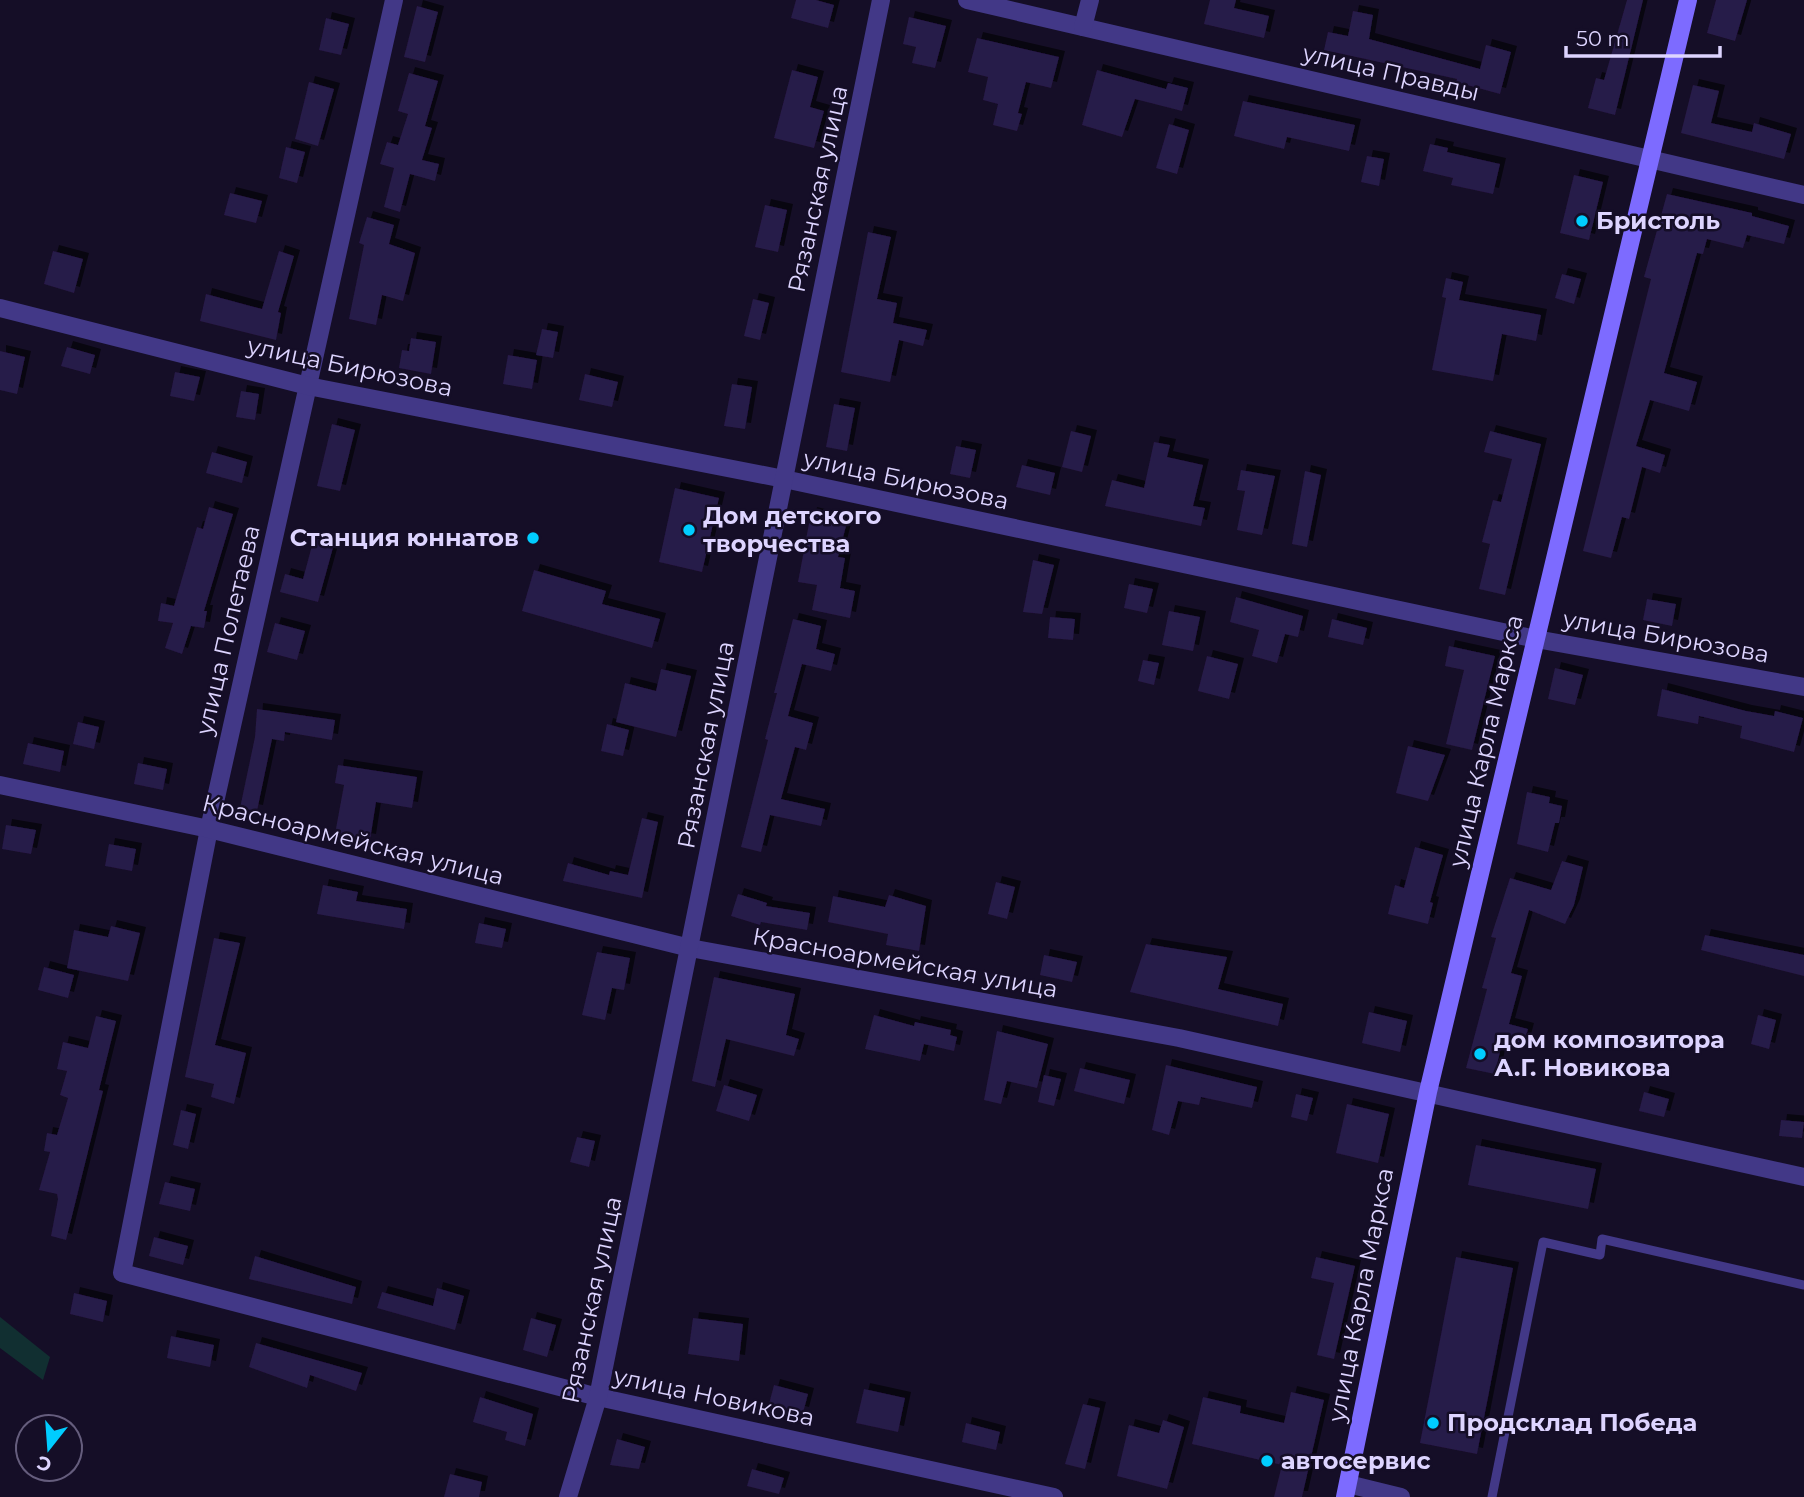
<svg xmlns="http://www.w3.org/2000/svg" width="1804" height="1497" viewBox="0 0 1804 1497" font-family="Montserrat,sans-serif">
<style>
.green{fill:#112f31}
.building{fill:#281a48;filter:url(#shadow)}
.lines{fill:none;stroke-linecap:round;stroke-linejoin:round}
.service{stroke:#423887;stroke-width:9}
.minor{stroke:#423887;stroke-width:18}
.secondary{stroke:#7d6bff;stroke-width:18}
.poi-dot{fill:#00cdff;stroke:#150e27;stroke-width:2.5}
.labels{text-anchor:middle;stroke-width:5;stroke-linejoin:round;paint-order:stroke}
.street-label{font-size:24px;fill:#ddd4ff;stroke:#150e27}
.poi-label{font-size:24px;font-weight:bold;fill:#ddd4ff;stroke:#150e27;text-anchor:start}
</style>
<defs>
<filter id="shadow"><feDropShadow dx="6" dy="-6" stdDeviation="0" flood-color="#0009"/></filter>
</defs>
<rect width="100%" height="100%" fill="#150e27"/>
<polygon class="green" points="0,1317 50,1357 43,1380 0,1348"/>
<g class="building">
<polygon points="796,0 816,0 834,5 828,28 791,18"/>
<polygon points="1210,0 1236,0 1234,8 1269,16 1264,38 1204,24"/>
<polygon points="1627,0 1643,0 1615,115 1588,108 1596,78 1604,80"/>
<polygon points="1716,0 1747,0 1735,41 1707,33"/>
<polygon points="417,6 438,12 425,62 404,57"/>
<polygon points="1353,11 1373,15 1369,39 1480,69 1486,45 1511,52 1500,94 1456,82 1457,79 1324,50 1328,32 1348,36"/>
<polygon points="909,17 946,26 935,68 912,63 916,47 903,44"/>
<polygon points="326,18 349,24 341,55 319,50"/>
<polygon points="977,38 1059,57 1051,88 1026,82 1018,113 1022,114 1017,131 993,125 998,104 983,100 988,77 968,72"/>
<polygon points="792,70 818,77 810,107 824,111 814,148 774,138"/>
<polygon points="1097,70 1166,89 1168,83 1188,88 1182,111 1135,99 1122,137 1082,125"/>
<polygon points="409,73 438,81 425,126 432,128 422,160 439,164 435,181 410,174 400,212 384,207 394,168 380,164 387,142 398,145 408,114 398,111"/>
<polygon points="309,82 334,89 318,146 295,139"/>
<polygon points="1693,85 1719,91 1711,123 1752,132 1754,123 1791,134 1784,159 1681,133"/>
<polygon points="1243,101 1355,125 1349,151 1287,137 1284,149 1234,136"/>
<polygon points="1169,124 1189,130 1177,174 1156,168"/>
<polygon points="1430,144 1448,148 1447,152 1500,164 1493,194 1451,185 1453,178 1423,171"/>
<polygon points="286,147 305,152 297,183 279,178"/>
<polygon points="1367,156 1384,159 1379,186 1361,182"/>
<polygon points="1574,175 1603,182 1589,240 1560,233"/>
<polygon points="230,193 262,201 256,223 224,215"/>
<polygon points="1667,194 1752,213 1752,216 1789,226 1784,244 1747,235 1743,248 1707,239 1703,254 1697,253 1664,373 1697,382 1689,411 1650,400 1636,446 1665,455 1660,473 1642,467 1629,519 1622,517 1611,558 1583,551 1651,279 1644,277"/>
<polygon points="765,205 787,210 778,252 755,247"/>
<polygon points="367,217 394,225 389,244 415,253 403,301 382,295 376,325 349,319 364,245 359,243"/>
<polygon points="868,232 891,237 877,299 897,303 893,323 927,330 923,346 899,340 890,382 841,372"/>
<polygon points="53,251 83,259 74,293 44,284"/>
<polygon points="279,251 294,256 278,312 281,313 276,340 200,321 206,294 262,309"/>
<polygon points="1562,274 1581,279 1574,304 1555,298"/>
<polygon points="1446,278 1463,282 1459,300 1541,315 1536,341 1502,334 1493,381 1432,370 1446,298 1442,297"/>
<polygon points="753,299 769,303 760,340 744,336"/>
<polygon points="542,329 558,332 553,358 536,355"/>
<polygon points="411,338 436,342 431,374 399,368 402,350 409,351"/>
<polygon points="67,347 95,355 90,374 61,366"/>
<polygon points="0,351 25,357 17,394 0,390"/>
<polygon points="508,355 537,360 532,389 503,384"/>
<polygon points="175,372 200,377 194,401 170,396"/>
<polygon points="585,374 618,382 612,407 579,400"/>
<polygon points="732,384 752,387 745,429 724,426"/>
<polygon points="241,391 259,394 255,420 236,417"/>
<polygon points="834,404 855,408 847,451 826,447"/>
<polygon points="332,424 355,430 340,491 317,486"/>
<polygon points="1071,431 1091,436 1082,472 1062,467"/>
<polygon points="1490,431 1541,444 1505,595 1479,589 1490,544 1482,542 1493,500 1501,502 1512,459 1484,452"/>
<polygon points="1154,442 1170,445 1167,457 1203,465 1193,506 1205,508 1201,526 1105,506 1112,480 1144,488"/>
<polygon points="956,446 976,450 970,478 950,474"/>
<polygon points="212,452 247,462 242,483 206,473"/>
<polygon points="1022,465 1055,473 1050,495 1016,487"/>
<polygon points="1241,470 1275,476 1262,535 1237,530 1245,491 1237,490"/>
<polygon points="1305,471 1321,475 1307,547 1292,544"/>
<polygon points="675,488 719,498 702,572 659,562"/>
<polygon points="209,507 233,514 204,611 207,611 204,628 191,626 182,654 165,648 173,623 158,621 161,603 174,606 197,527 203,529"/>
<polygon points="811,513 847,522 838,557 845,558 840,588 855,591 850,618 812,610 817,585 798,582"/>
<polygon points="314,538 334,544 318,602 280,592 285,574 303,579"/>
<polygon points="1033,560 1054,565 1042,614 1023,612"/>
<polygon points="534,570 606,591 602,604 660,619 652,648 522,611"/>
<polygon points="1129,584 1153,589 1147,613 1124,608"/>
<polygon points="1236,597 1303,616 1298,637 1285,634 1277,663 1252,656 1259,630 1230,622"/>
<polygon points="1647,599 1676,604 1672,626 1643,620"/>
<polygon points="1169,611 1200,617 1193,651 1162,645"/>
<polygon points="1050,617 1075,619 1073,640 1048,638"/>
<polygon points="793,619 821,626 816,649 835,654 831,671 802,664 788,716 813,723 806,750 795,747 781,799 825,809 821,826 770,815 761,852 741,847 768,740 765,739 777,693 774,693"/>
<polygon points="1332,619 1367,628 1363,645 1328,637"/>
<polygon points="275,623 305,631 297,660 267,652"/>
<polygon points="1449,646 1495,656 1472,750 1446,744 1464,670 1445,666"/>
<polygon points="1207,656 1238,664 1229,699 1198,691"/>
<polygon points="1143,660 1159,663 1154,685 1138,681"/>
<polygon points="1555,668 1583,675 1575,705 1548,699"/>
<polygon points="661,669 691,676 676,737 616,722 625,683 656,691"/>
<polygon points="1662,689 1746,711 1774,716 1775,711 1803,718 1794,752 1740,738 1742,726 1699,716 1698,724 1657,716"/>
<polygon points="257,709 335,720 332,740 285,732 284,741 272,739 257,811 240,808 255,737"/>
<polygon points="78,722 99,727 94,749 73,744"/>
<polygon points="607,724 629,730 623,756 601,751"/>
<polygon points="28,743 64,751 60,772 23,764"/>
<polygon points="1408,746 1445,755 1428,801 1396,793"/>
<polygon points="138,763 167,769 163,790 134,784"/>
<polygon points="338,765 417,777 412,808 376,802 370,840 335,834 344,785 335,783"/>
<polygon points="1527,792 1550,797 1549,803 1562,806 1559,823 1555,823 1548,852 1517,844"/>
<polygon points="642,818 658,822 642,898 563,881 568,863 609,875 610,871 628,875"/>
<polygon points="6,825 36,830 31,854 2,849"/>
<polygon points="109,844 136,849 132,871 105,866"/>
<polygon points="1415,847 1443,855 1430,902 1433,903 1428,924 1388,914 1395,885 1404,888"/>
<polygon points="1562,861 1583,867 1574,905 1565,924 1529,910 1511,973 1522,976 1509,1024 1528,1029 1524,1044 1503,1038 1495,1074 1466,1068 1487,989 1482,988 1496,938 1491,937 1510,878 1551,890"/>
<polygon points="996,882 1015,887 1007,919 988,914"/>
<polygon points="323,885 358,892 356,901 407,909 404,929 317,914"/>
<polygon points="738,894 767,903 766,906 810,913 807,930 761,922 760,925 731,916"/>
<polygon points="889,895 926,906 919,951 886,945 888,934 828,922 833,896 885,907"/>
<polygon points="479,923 506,929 502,948 475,943"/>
<polygon points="111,926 140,933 128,981 67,968 74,930 108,937"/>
<polygon points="1705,935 1804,955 1804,976 1701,950"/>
<polygon points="214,938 240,943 215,1045 246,1053 234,1104 211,1097 214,1084 185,1077"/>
<polygon points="1146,944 1227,957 1218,989 1283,1004 1278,1026 1130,992"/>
<polygon points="597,952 630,958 624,990 612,988 605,1020 582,1015"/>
<polygon points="1044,955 1077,962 1072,982 1040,975"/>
<polygon points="44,967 74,975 68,998 38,990"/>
<polygon points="714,977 795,994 786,1035 799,1039 794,1056 726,1039 715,1087 692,1081"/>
<polygon points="1369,1012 1407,1021 1400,1052 1362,1043"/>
<polygon points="874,1015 914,1026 915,1022 951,1030 950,1035 957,1037 954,1051 924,1044 920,1061 865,1049"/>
<polygon points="1758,1015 1776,1020 1769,1049 1751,1044"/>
<polygon points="96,1016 116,1021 99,1090 103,1091 66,1240 51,1236 58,1199 57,1194 39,1190 50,1152 44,1151 47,1133 57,1135 68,1098 60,1095 67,1071 57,1069 63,1042 88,1048"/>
<polygon points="997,1031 1048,1044 1037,1088 1007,1081 1001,1104 984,1100"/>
<polygon points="1166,1065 1257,1087 1252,1108 1201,1097 1199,1105 1178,1101 1169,1135 1152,1130"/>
<polygon points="1080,1068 1130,1080 1124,1104 1074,1091"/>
<polygon points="1044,1075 1061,1079 1054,1106 1038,1102"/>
<polygon points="724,1085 757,1095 749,1121 716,1111"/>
<polygon points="1644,1092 1669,1099 1664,1117 1639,1111"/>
<polygon points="1296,1094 1313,1098 1307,1121 1291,1117"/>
<polygon points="1347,1104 1389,1114 1378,1163 1336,1153"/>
<polygon points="181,1110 196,1114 188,1149 173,1145"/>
<polygon points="1781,1120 1804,1122 1802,1138 1779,1136"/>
<polygon points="577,1137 595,1141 589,1167 570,1162"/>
<polygon points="1476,1145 1596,1169 1588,1209 1468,1185"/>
<polygon points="165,1182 195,1189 190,1211 159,1204"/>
<polygon points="154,1237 188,1246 183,1265 149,1256"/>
<polygon points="255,1256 356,1287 352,1304 249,1279"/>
<polygon points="1316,1257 1355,1266 1334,1359 1317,1355 1334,1283 1311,1278"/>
<polygon points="1456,1257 1513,1268 1477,1454 1420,1443"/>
<polygon points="437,1288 464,1296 455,1330 377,1308 382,1292 433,1306"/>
<polygon points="74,1293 107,1301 103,1322 70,1314"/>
<polygon points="531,1318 556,1325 547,1357 523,1350"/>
<polygon points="693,1318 743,1324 739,1361 688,1354"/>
<polygon points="171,1336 214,1345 210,1367 167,1358"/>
<polygon points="256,1343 362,1373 356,1391 310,1375 307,1388 249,1367"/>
<polygon points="774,1385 808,1394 803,1413 769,1404"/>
<polygon points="864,1389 905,1398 898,1432 856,1423"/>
<polygon points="1291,1392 1324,1400 1302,1497 1274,1497 1282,1465 1192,1444 1203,1397 1241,1406 1240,1413 1284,1423"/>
<polygon points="480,1397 533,1414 525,1446 505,1440 507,1432 473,1422"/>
<polygon points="1083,1404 1100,1408 1085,1469 1065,1464"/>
<polygon points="1163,1420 1184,1427 1167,1489 1117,1476 1129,1425 1159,1433"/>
<polygon points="966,1423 1000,1432 996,1450 962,1442"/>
<polygon points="617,1439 645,1447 639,1469 610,1465"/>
<polygon points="752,1469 784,1478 779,1494 747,1486"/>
<polygon points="450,1474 482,1482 479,1497 444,1497"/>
</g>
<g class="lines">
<polyline class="service" points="1492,1497 1543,1242 1600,1255 1602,1239 1804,1285"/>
<g class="minor">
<polyline points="394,0 209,829 122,1273 598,1397 1054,1497"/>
<polyline points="967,0 1804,195"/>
<polyline points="1083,27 1090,0"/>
<polyline points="0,308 308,386 784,479 1536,639 1804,687"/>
<polyline points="0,785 209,829 690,948 1179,1038 1804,1177"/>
<polyline points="1348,1484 1401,1497"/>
<polyline points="568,1497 598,1397 881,0"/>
</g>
<polyline class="secondary" points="1345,1497 1428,1092 1688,0"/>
</g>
<g class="poi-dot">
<circle cx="1582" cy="221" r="7"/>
<circle cx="689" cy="530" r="7"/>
<circle cx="533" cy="538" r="7"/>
<circle cx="1480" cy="1054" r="7"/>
<circle cx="1433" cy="1423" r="7"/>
<circle cx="1267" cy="1461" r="7"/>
</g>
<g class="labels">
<g class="street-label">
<text transform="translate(1391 73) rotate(13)" y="8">улица Правды</text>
<text transform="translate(818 189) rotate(-78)" y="8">Рязанская улица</text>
<text transform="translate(350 367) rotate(12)" y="8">улица Бирюзова</text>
<text transform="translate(906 480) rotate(12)" y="8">улица Бирюзова</text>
<text transform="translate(228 630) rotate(-77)" y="8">улица Полетаева</text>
<text transform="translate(1666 637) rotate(10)" y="8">улица Бирюзова</text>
<text transform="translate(1486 741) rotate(-77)" y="8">улица Карла Маркса</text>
<text transform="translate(706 745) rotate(-79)" y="8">Рязанская улица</text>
<text transform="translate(353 840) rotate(14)" y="8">Красноармейская улица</text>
<text transform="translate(905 963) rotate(10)" y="8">Красноармейская улица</text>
<text transform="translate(1361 1295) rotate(-79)" y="8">улица Карла Маркса</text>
<text transform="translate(592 1300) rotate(-78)" y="8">Рязанская улица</text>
<text transform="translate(714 1397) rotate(12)" y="8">улица Новикова</text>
</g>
<g class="poi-label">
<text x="1596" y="229">Бристоль</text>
<text x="703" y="524">Дом детского<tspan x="703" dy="28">творчества</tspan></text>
<text x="519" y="546" text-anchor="end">Станция юннатов</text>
<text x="1494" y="1048">дом композитора<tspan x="1494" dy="28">А.Г. Новикова</tspan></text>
<text x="1447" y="1431">Продсклад Победа</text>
<text x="1281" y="1469">автосервис</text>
</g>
</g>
<g transform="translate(49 1448) rotate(197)"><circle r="33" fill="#150e27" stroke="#655d7d" stroke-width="2"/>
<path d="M0-5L12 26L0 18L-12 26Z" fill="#00cdff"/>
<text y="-10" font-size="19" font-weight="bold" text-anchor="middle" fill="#ddd4ff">С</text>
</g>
<path d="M1566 46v10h154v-10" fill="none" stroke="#ddd4ff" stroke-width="3.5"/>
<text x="1576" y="46" font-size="21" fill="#ddd4ff" stroke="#150e27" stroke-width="5" paint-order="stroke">50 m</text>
</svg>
